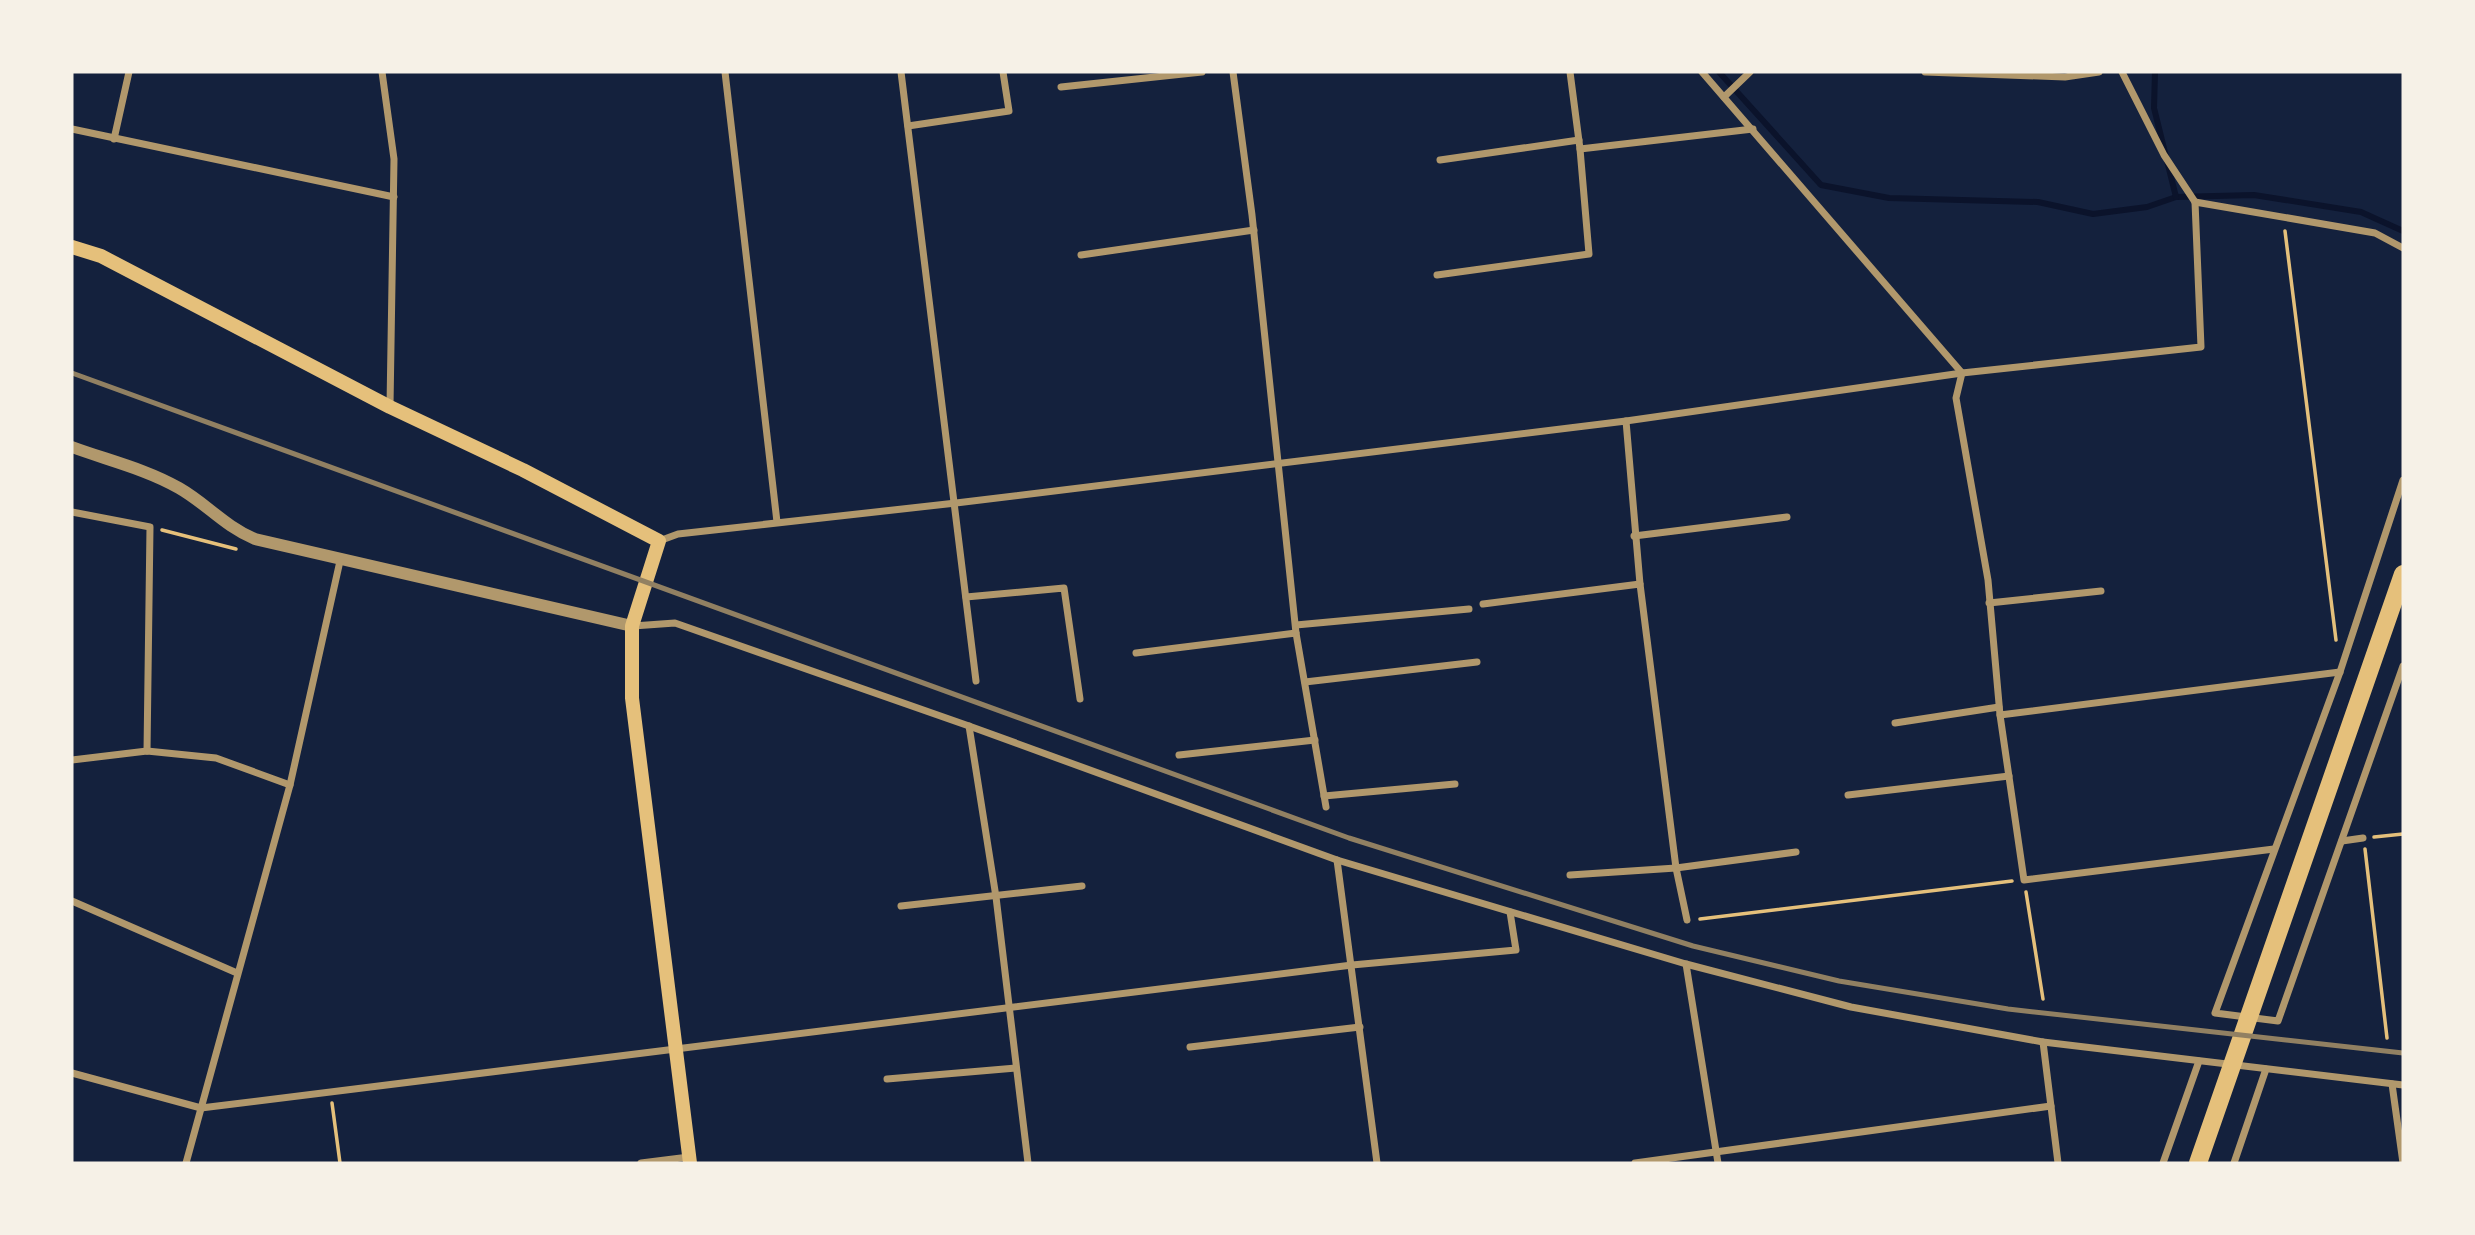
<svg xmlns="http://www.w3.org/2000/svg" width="2475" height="1235" viewBox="0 0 2475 1235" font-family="'Archivo Narrow',sans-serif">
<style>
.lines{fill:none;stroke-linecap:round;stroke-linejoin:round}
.stream{stroke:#0b132b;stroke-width:6}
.path{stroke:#e5c07b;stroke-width:3.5}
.minor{stroke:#b1986c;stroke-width:7}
.tertiary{stroke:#b1986c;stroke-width:12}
.secondary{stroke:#e5c07b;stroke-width:14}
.primary{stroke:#e5c07b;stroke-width:18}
.rail{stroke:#918062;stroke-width:5}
</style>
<rect width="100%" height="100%" fill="#14213d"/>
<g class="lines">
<g class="stream">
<polyline points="1719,72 1821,185 1889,198 2038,202 2093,214 2147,207 2176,197 2254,195 2361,212 2403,231"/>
<polyline points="2155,72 2154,108 2176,197"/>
</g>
<g class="path">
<polyline points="2285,231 2336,640"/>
<polyline points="162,530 236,549"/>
<polyline points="2374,837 2403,834"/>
<polyline points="2365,849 2387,1038"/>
<polyline points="2026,892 2043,999"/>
<polyline points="1700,919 2012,881"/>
<polyline points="332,1103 340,1163"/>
</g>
<g class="minor">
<polyline points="382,72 394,159 390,406"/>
<polyline points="725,72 777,522"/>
<polyline points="901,72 976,681"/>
<polyline points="1233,72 1252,215 1296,633 1326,807"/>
<polyline points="1570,72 1580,149 1753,129"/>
<polyline points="1702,72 1962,373"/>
<polyline points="1925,72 2065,77 2099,72"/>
<polyline points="1061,87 1202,72"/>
<polyline points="1724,97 1750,72"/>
<polyline points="908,126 1009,111 1003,72"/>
<polyline points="72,129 394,197"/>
<polyline points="114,139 129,72"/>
<polyline points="1440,160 1579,140"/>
<polyline points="2195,202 2375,233 2403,248"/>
<polyline points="1081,255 1254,230"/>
<polyline points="1437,275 1589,254 1580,149"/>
<polyline points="1962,373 1956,398 1988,580 2000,715 2024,880 2274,849"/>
<polyline points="1626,421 1640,584 1676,868 1687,920"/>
<polyline points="2403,480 2340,672 2215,1013 2278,1021 2403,666"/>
<polyline points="72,512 150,527 147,751"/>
<polyline points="1634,536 1787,517"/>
<polyline points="659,541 678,534 956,503 1626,421 1962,373 2201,347 2195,202 2164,155 2122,72"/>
<polyline points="966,597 1064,588 1080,699"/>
<polyline points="1989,603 2101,591"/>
<polyline points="1483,604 1640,584"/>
<polyline points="1296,625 1469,609"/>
<polyline points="633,626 675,623 969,726 1337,860 1686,964 1851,1007 2043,1042 2403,1085"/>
<polyline points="1136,653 1296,633"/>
<polyline points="1305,682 1477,662"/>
<polyline points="2000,715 2340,672"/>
<polyline points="1895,723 1999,707"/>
<polyline points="969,726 996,897 1028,1163"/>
<polyline points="1179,755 1315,740"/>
<polyline points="72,760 147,751 216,758 290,785"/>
<polyline points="1848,795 2009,776"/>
<polyline points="1324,796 1455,784"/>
<polyline points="2342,841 2363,838"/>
<polyline points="1337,860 1377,1163"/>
<polyline points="1570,875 1676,868 1796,852"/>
<polyline points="72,901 237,973"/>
<polyline points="901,906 1082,886"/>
<polyline points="1686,964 1718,1163"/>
<polyline points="2043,1042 2058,1163"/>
<polyline points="1190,1047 1360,1027"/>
<polyline points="72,1073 201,1108 1352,965 1516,950 1510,912"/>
<polyline points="887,1079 1016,1068"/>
<polyline points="2392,1084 2403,1163"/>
<polyline points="186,1163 290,785 340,561"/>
<polyline points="641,1163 689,1157"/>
<polyline points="1635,1163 2051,1106"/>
<polyline points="2163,1163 2199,1061"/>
<polyline points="2234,1163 2266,1069"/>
</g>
<path class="tertiary" d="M72 447C107 460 146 469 179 488 207 504 224 526 255 539L632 626"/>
<polyline class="secondary" points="72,247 101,256 390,407 523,470 659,541 632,626 632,698 690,1163"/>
<polyline class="primary" points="2198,1163 2403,574"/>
<polyline class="rail" points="72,373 1349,838 1693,946 1839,981 2008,1009 2403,1053"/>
</g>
<rect width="2475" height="1235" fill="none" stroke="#f6f1e7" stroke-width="147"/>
</svg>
